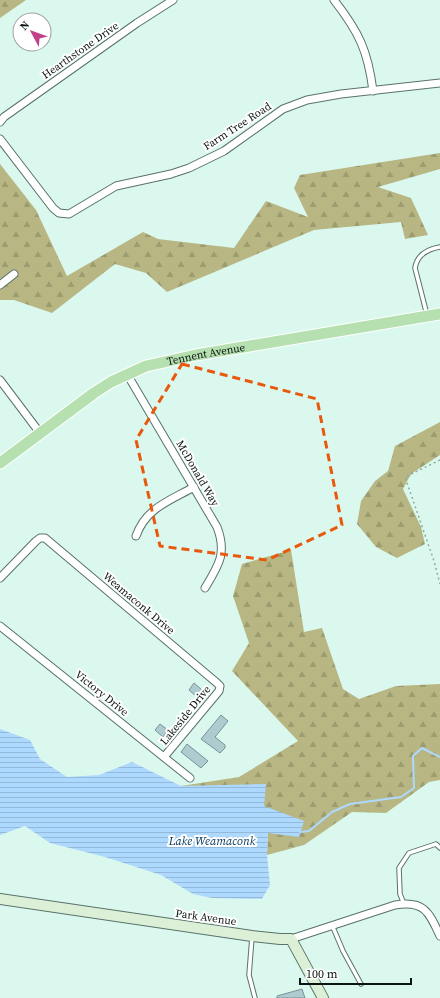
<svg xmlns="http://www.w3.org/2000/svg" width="440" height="998" viewBox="0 0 440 998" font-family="'Source Serif 4',serif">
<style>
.forest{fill:url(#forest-firs)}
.water{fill:url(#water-rules)}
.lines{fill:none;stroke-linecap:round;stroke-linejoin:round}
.stream{stroke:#aed9fe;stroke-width:2}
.building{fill:#aecbd0;stroke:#779398}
.lane-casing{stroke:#59726b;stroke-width:5.5}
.street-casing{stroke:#59726b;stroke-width:9}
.secondary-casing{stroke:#59726b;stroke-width:12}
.primary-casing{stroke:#fff;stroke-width:13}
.path{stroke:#93a9a2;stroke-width:1.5;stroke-dasharray:2 3;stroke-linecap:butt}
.lane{stroke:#fff;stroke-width:3.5}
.street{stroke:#fff;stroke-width:7}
.secondary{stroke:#dbf0d7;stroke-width:10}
.primary{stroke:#b6e0af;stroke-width:11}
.marked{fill:none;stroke:#e8590c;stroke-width:3;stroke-dasharray:8 5;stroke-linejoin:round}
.labels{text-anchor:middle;stroke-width:4;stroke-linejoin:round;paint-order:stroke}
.street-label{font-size:11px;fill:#0a1411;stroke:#fff}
.water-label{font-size:12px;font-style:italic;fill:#035;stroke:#fff}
</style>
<defs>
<pattern id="forest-firs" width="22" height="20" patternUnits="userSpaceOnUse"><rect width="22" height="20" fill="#b8b784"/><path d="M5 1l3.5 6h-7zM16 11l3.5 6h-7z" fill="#9d9c71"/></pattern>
<pattern id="water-rules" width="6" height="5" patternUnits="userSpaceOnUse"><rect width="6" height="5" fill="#aed9fe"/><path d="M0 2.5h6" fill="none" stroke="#94b9d9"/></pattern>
</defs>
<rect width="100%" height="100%" fill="#dbf8ef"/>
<g class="forest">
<polygon points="0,0 26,0 0,18"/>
<polygon points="440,153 440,169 378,187 411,198 428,235 405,239 401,222 314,230 167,292 146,273 115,264 52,313 14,300 0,300 0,164 36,210 67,276 143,232 158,239 234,248 266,201 308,217 294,188 300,175"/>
<polygon points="440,422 440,455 411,474 403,489 421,527 425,544 397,558 376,547 357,524 361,501 375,481 388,471 395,446"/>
<polygon points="291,550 304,632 322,628 343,689 359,699 396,686 440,684 440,780 429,782 386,813 352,812 304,845 267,855 268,832 181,786 239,777 298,741 232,671 249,643 233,596 242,564"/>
</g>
<polygon class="water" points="0,729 30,740 40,759 67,777 99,775 132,762 181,786 266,784 264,806 304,821 299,837 268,833 267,855 270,885 262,899 212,898 193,894 161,875 105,857 50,843 25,826 0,835"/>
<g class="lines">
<polyline class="stream" points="300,832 309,831 332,812 350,804 401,797 414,788 413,756 422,748 440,757"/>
</g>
<g class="building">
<polygon points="194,683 202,690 197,697 189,690"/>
<polygon points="221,715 228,721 215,737 225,745 225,748 220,753 201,739"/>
<polygon points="160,724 168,730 163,737 155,730"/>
<polygon points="187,744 208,761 201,768 181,752"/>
<polygon points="302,989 305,998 277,998 277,996"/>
</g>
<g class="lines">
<g class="lane-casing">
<g id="lane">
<path d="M427 315 415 268C417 255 428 249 440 247"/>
<polyline points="404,904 400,894 399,868 409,853 436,844 440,848"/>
<polyline points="332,925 343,951 361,984"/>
<polyline points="252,937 249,975 255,998"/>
</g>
</g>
<g class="street-casing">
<g id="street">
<path d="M334 0C359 32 368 51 373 91"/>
<polyline points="0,122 4,117 137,23 173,0"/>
<polyline points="0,139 53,208 59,213 69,214 116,186 171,174 189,168 224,151 283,109 307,100 341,94 440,83"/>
<polyline points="0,285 14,274"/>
<path d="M127 374 217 527C227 553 219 565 205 588"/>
<polyline points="0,380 40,433"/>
<path d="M136 536C146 508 169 501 194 487"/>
<polyline points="0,578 36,541 40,538 45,538 217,683 220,686 219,691 164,757"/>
<polyline points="0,626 190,778"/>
<path d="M291 939 395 905C424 900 429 912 440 936"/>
</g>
</g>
<g class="secondary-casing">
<polyline id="secondary" points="0,899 252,936 280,939 291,939 323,998"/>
</g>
<g class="primary-casing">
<g id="primary">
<path id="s1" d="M0 463 94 393 111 382 146 366 196 355 440 314"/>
</g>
</g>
<polyline class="path" points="440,460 405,477 434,561 440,584"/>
<use href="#lane" class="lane"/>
<use href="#street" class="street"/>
<use href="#secondary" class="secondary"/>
<use href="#primary" class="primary"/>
</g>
<path class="marked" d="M182 364 317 399 342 525 267 560 160 546 136 440Z"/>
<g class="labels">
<g class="street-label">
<text transform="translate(80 50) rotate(-35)" y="4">Hearthstone Drive</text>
<text transform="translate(237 126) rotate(-33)" y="4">Farm Tree Road</text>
<text dy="4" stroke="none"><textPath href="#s1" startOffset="237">Tennent Avenue</textPath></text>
<text transform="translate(198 473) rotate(60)" y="4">McDonald Way</text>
<text transform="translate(139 603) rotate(40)" y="4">Weamaconk Drive</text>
<text transform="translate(102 693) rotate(39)" y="4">Victory Drive</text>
<text transform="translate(185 715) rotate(-51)" y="4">Lakeside Drive</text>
<text transform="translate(206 917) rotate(8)" y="4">Park Avenue</text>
</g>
<g class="water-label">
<text x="212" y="845">Lake Weamaconk</text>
</g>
</g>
<g transform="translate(32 32) rotate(311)"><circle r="19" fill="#ffffff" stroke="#9da1a0"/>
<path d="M0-3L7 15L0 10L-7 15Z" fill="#c0408a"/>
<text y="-6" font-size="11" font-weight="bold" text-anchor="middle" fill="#0a1411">N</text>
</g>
<path d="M300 978v6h111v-6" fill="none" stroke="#0a1411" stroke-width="2"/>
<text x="306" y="978" font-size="12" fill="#0a1411" stroke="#ffffff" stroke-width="3" paint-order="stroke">100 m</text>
</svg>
